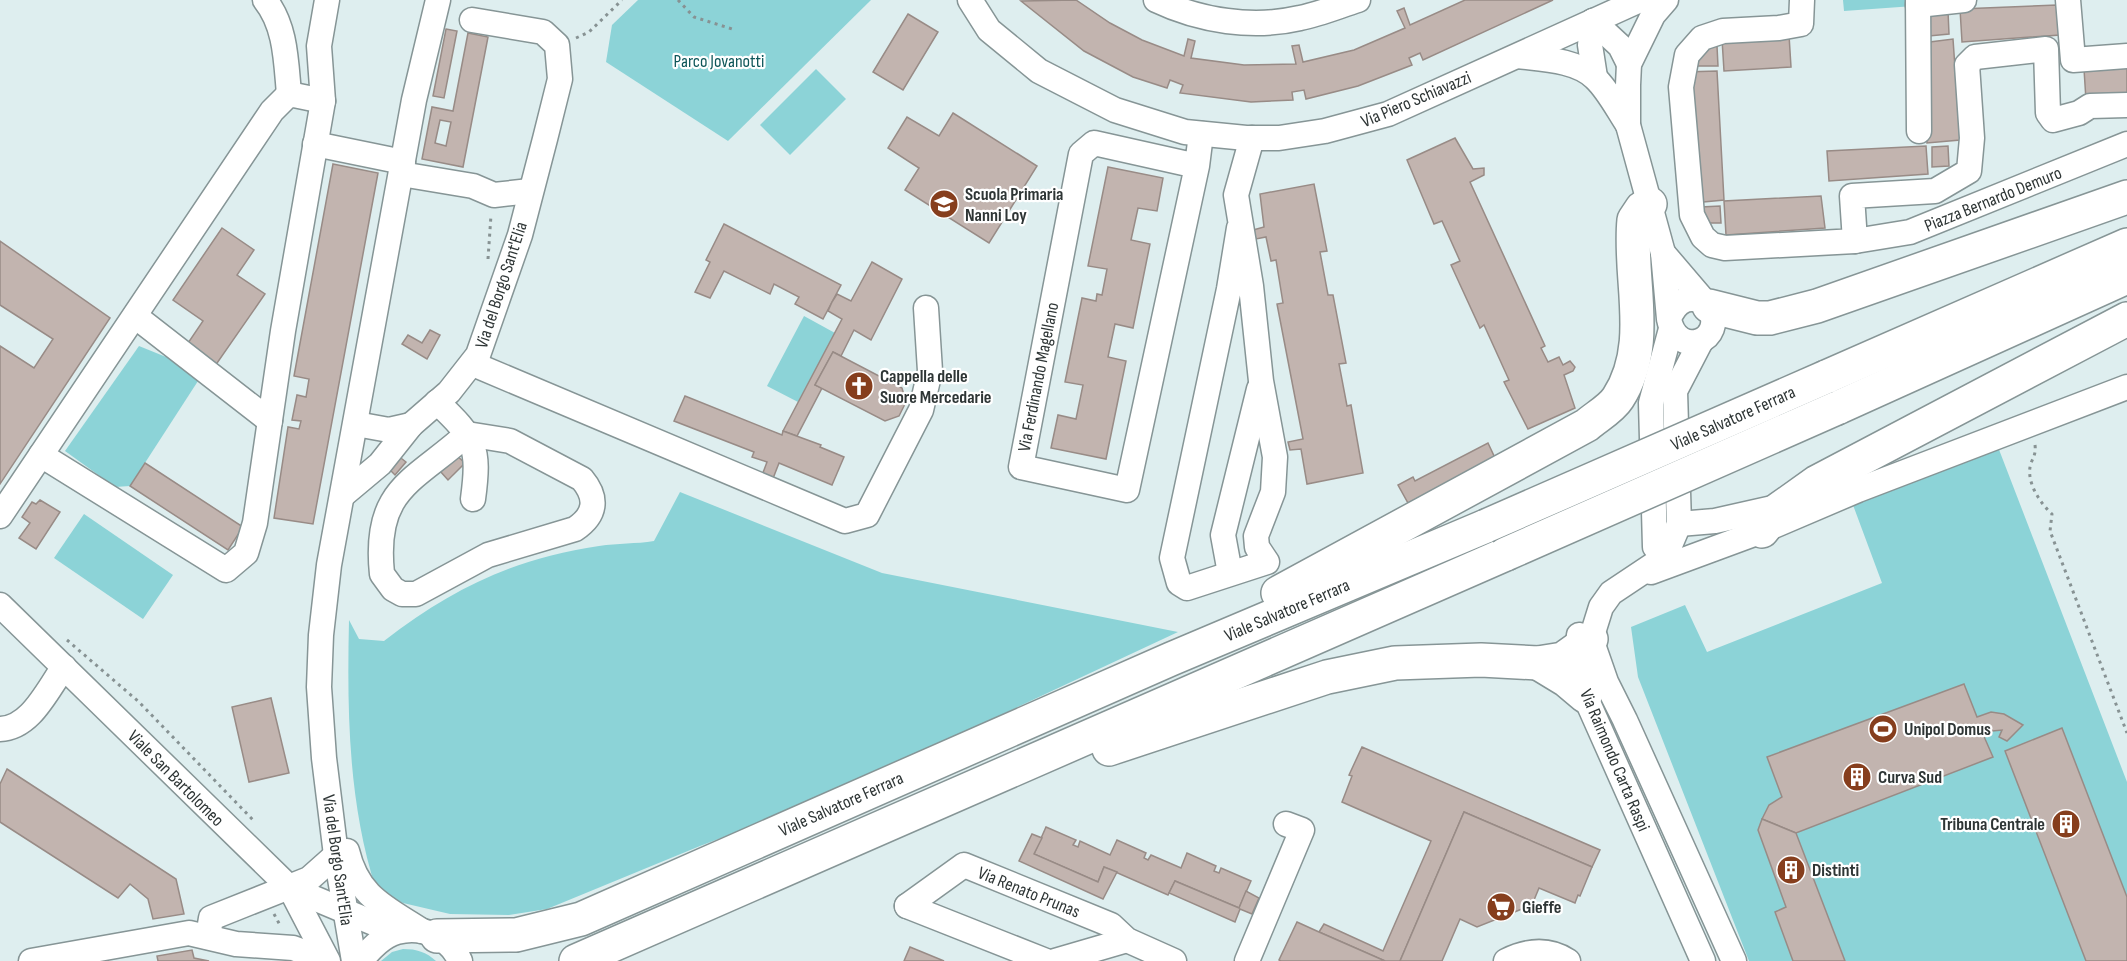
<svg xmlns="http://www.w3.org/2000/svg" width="2127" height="961" viewBox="0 0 2127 961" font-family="'Sofia Sans Condensed',sans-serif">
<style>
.green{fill:#8cd3d7}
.building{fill:#c2b4af;stroke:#988b86;stroke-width:1.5;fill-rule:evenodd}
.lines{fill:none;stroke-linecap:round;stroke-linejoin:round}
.minor-casing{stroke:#869596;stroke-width:27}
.highway-casing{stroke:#869596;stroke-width:36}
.path{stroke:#879293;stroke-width:3;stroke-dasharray:3 4.5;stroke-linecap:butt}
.minor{stroke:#fff;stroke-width:24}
.highway{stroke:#fff;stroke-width:33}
.highway-bridge-casing{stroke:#869596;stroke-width:36;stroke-linecap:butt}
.highway-bridge{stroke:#fff;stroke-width:33}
.labels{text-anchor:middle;stroke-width:4.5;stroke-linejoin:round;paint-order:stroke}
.park-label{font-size:18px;fill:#0e5659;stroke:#fff}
.street-label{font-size:18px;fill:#2e3535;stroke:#fff}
.poi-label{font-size:18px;font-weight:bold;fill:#2e3535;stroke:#fff;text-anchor:start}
</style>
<rect width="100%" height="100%" fill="#deeeef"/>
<g class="green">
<polygon points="638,0 871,0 728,141 606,62 612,25"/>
<polygon points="1843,0 1914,0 1914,6 1844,11"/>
<polygon points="816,69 846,99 790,155 760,125"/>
<polygon points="804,316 835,333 798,402 767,386"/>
<polygon points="139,346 171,359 198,381 130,486 115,487 65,451"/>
<polygon points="1998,447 2127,782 2127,961 1749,961 1638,677 1631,627 1685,605 1707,652 1882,583 1853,505"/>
<path d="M680 492 882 573 1178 632 753 831 734 833 700 846 547 909 509 915 450 914 403 903 376 889C348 802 347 711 349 620L359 639 384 641C453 588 513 559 599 546 618 543 636 544 654 541Z"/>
<polygon points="84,514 173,575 143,619 54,558"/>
<path d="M403 949C417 949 426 952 436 961H381L392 952Z"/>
</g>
<g class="building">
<polygon points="1076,0 1110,23 1142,40 1184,56 1188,39 1195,41 1191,58 1244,65 1296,64 1292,46 1299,45 1303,62 1354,50 1405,28 1397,11 1404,8 1410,25 1465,0 1553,0 1423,60 1420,53 1409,58 1412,65 1358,86 1306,99 1304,90 1292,92 1293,100 1251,102 1180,93 1183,85 1170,80 1167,88 1133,77 1084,51 1021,1"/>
<polygon points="2057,5 2060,35 1962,42 1960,9"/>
<polygon points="1948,11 1949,34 1929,36 1927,13"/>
<polygon points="908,14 938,32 903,90 873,72"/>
<polygon points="446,29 457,31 444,98 433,96"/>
<path d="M468 33 488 37 463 167 422 159 432 107 453 111ZM440 120 451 122 446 146 435 143Z"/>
<polygon points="1789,35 1791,67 1724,71 1722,39"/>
<polygon points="1953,39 1960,140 1927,143 1922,43"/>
<polygon points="1695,46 1717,46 1718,66 1694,66"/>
<polygon points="2127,67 2127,97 2086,100 2084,69"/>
<polygon points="1717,71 1724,200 1693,203 1684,72"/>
<polygon points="953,113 1037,166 989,243 905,190 919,168 888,148 907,117 939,136"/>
<polygon points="1455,138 1473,169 1484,168 1484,175 1470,182 1545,346 1541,348 1548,362 1559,357 1563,365 1570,361 1575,367 1573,371 1564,375 1575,408 1528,429 1504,382 1509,380 1484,325 1480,328 1451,265 1460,261 1442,221 1434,224 1407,160"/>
<polygon points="1926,146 1928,174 1829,181 1827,151"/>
<polygon points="1948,146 1949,166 1932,167 1932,147"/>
<polygon points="333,164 378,173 313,524 274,518 288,427 299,429 301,421 292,420 297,395 306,397 309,379 294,376"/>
<polygon points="1108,167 1163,178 1157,211 1138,208 1131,240 1150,244 1133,328 1115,324 1108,357 1126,361 1106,459 1051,448 1058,415 1076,419 1083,385 1065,382 1082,298 1096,301 1097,294 1102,295 1107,269 1088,266"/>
<polygon points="1314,184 1327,251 1320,252 1328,295 1333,295 1346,363 1339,364 1347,406 1351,405 1363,473 1307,484 1301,449 1290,450 1288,442 1303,439 1277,304 1283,303 1276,260 1271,261 1266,237 1256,239 1253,230 1264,227 1260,194"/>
<polygon points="1821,196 1825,228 1726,235 1724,201"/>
<polygon points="1720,206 1721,223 1701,223 1701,207"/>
<polygon points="724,224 841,285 823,319 795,304 799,297 774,284 770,294 724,271 710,298 695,292 710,262 706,260"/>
<polygon points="222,228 254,250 237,275 265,294 215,366 186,346 203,321 173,300"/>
<polygon points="0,241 110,318 0,484 0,346 34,368 53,339 0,305"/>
<polygon points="872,262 902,279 871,340 854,330 841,356 833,352 815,385 822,388 797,436 783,431 842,319 828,311 832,302 837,294 851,301"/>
<polygon points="430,330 440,335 427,359 402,344 408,335 422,343"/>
<polygon points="833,352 902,388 906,402 899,416 885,421 815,385"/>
<polygon points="685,396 782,435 783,431 821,445 820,447 844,457 832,485 779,463 772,481 761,478 767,462 752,457 754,452 674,421"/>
<polygon points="1488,443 1495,458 1424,497 1423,496 1408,503 1398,485 1413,477 1415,481"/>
<polygon points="397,455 406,462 395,475 387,467"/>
<polygon points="456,455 465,463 448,480 440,471"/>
<polygon points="145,463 243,527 228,550 130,486"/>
<polygon points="40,500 60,512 36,549 19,538 30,523 22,517 32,502 36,504"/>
<polygon points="1964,684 1977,717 1991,712 2004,714 2023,725 2007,741 1999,737 2002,730 1982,732 1993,757 1796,833 1762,819 1769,805 1782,797 1767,757"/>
<polygon points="271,698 289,773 249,782 232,707"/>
<polygon points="2062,728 2127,897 2127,961 2086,961 2005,751"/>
<polygon points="1362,747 1600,850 1592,867 1464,812 1400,961 1385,961 1319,932 1324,924 1383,951 1431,841 1342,802 1352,776 1349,775"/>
<polygon points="7,769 176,879 184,914 153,919 148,899 130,884 118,898 0,822 0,784"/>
<polygon points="1464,812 1592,867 1580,896 1578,895 1575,903 1539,888 1532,905 1477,927 1460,919 1442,961 1400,961"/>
<polygon points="1762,819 1796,833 1845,961 1793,961 1775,912 1786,907 1758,830"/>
<polygon points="1046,827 1076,840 1073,845 1078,847 1080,841 1110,855 1117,840 1146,853 1144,858 1148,860 1151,855 1181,868 1187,853 1216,866 1214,871 1219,873 1221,868 1251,881 1239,908 1175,881 1168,895 1104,867 1098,882 1034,854"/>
<polygon points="1032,834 1042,838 1034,854 1098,882 1104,867 1117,872 1103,899 1019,861"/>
<polygon points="1175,881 1239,908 1246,891 1259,898 1252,914 1240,909 1235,922 1169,893"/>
<polygon points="1297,922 1319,932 1385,961 1281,961 1279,960"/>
<polygon points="910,947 944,961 904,961"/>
<polygon points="192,950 194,958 209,961 158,961 157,956"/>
</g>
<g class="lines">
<g class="minor-casing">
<g id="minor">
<path d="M265 0C286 26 286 62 289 94"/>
<polyline points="970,0 989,30 1039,71 1115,110 1185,132 1246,138 1279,138 1325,131 1388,114 1640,0"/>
<path d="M1156 0C1200 21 1253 29 1300 18 1320 14 1339 6 1358 0"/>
<polyline points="1802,0 1801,24 1779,28 1723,31 1702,38 1687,55 1681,87 1692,215 1703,237 1712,245 1725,248 1855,241 1852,196 1935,191 1969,171 1972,138 1967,65 1975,57 2046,49 2048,113 2053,120 2079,113 2090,106 2127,105"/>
<polyline points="1918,0 1919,131"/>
<polyline points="2068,0 2073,60 2127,56"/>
<polyline points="1918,5 1964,0"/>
<polyline points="1593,21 1590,45 1595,77"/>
<polyline points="1593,21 1620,46 1629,64"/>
<path d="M1518 56C1542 59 1577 60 1595 78 1608 90 1618 110 1628 125"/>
<polyline points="315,144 403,162"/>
<polyline points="1197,166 1094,143 1081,154 1021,467 1127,490 1197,166 1201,134"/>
<polyline points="401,174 473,186 494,195 530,191"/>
<polyline points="1239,228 1229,289 1172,558 1179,583 1187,588 1267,562 1257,547 1256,536 1273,492 1275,457 1261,381 1251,286 1236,195 1252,138"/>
<polyline points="1855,241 1910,232 2127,144"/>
<polyline points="1663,253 1628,125 1628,85 1629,64 1653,15 1666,0"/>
<polyline points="135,316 270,421"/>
<path d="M1669 319C1676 300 1692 292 1709 306 1728 341 1677 360 1669 319L1663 253 1704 301"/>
<polyline points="1701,341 1675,391 1679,524 1665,557 1611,593 1601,607 1591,639 1606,682 1625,720 1734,961"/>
<polyline points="473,364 845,521 867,515 921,410 930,371 926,308"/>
<path d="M437 402C475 438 480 447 473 499"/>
<polyline points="356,424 389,430 411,425"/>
<path d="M467 434 510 441 582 479C598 498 596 515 575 529L488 555 416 594H402L393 589 382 574C373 488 414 482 467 434Z"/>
<polyline points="41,455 226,570 246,553 255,523 283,331 323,101 319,46 327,0"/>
<polyline points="343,495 380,464 411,425 449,392 478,355 520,235 545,139 560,79 557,45 543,32 472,20"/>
<polyline points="0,516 272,111 289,94 323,101"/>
<polyline points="1679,524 1715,521 1786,505"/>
<polyline points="1655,547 1651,403 1671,329"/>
<polyline points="1651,572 1762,531 1858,490 2127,387"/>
<polyline points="1230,573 1223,535 1259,389"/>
<polyline points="0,605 290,888 395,932"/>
<polyline points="1579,635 1577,654 1585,696 1703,961"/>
<path d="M0 729C31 728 47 690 64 667"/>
<path d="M347 851C358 897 385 907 422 931"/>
<polyline points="290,888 328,961"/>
<polyline points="907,906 964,865 1111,925 1127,940 1174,961"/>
<polyline points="907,906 1046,961"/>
<polyline points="208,937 211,918 309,879 336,855"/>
<polyline points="31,961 189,933 236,944 293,948 315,956 321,961"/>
<polyline points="354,961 336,855 324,758 319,687 321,635 329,565 414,100 438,0"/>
<path d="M360 961C370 950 382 936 397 932 422 925 450 937 460 961"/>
<polyline points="1055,961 1127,940"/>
<polyline points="1247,961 1302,830 1286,824"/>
<path d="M1506 961C1526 951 1548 948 1568 961"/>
</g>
</g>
<g class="highway-casing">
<g id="highway">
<polyline points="1709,306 1757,318 1770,318 1817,306 2127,197"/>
<polyline points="1826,377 2127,245"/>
<polyline points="1837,408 2127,277"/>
<polyline points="1762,531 1779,509 1817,482 2127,319"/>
<path d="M1278 593 1587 425C1596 417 1611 409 1618 398 1653 344 1628 279 1634 220L1642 208 1650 204"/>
<polyline points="1538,663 1566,680 1585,696"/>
<polyline points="1109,749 1327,677 1395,663 1481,660 1538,663 1563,659 1591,639"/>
<polyline points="437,936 516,935 581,919 1171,659 1486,526"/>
<polyline points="576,961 1506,554"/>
</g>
</g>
<g class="path">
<polyline points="678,0 694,17 732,29"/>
<polyline points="576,38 589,32 622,0"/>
<polyline points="488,259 491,215"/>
<path d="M2035 445C2036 453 2034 456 2031 463 2025 481 2040 503 2052 514L2050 531 2127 733"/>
<polyline points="67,640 139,702 253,820"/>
<polyline points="274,914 281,927"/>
</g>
<use href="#minor" class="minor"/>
<use href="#highway" class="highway"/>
<g class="highway-bridge-casing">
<g id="highway-bridge">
<polyline points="1486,526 1826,377"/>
<polyline points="1506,554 1837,408"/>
</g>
</g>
<use href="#highway-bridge" class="highway-bridge"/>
</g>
<defs>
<g id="school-disc" transform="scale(1.5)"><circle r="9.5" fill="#863e1d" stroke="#fff"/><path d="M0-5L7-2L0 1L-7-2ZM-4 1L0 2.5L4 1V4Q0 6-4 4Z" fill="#fff"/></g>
<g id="church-disc" transform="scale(1.5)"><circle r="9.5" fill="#863e1d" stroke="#fff"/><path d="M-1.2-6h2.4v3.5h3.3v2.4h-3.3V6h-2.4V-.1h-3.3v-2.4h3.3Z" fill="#fff"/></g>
<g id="stadium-disc" transform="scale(1.5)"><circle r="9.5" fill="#863e1d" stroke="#fff"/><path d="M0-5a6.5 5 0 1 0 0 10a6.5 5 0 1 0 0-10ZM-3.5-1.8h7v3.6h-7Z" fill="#fff"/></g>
<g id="building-disc" transform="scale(1.5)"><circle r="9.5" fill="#863e1d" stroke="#fff"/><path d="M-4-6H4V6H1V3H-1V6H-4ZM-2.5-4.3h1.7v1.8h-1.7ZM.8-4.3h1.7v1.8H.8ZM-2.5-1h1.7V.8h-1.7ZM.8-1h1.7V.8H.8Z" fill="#fff"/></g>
<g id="supermarket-disc" transform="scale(1.5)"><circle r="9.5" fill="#863e1d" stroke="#fff"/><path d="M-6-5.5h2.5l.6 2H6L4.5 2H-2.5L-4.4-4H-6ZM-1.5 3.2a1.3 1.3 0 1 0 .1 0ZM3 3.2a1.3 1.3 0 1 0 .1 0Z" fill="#fff"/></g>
</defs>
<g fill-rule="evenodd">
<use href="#school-disc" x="944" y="204"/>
<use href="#church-disc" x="859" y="386"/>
<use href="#stadium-disc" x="1883" y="729"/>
<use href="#building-disc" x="1857" y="777"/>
<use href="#building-disc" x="2066" y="824"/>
<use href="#building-disc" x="1791" y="870"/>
<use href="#supermarket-disc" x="1501" y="907"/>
</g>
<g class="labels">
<g class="park-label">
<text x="719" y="67">Parco Jovanotti</text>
</g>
<g class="street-label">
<text transform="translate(1416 99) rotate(-23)" y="6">Via Piero Schiavazzi</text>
<text transform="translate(1993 199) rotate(-22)" y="6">Piazza Bernardo Demuro</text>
<text transform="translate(501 285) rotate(-72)" y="6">Via del Borgo Sant'Elia</text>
<text transform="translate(1038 377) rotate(-79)" y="6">Via Ferdinando Magellano</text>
<text transform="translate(1733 418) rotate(-24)" y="6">Viale Salvatore Ferrara</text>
<text transform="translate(1287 610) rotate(-23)" y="6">Viale Salvatore Ferrara</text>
<text transform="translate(1615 760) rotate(67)" y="6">Via Raimondo Carta Raspi</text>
<text transform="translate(176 778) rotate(45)" y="6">Viale San Bartolomeo</text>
<text transform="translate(841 804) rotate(-24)" y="6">Viale Salvatore Ferrara</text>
<text transform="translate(338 860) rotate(82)" y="6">Via del Borgo Sant'Elia</text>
<text transform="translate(1029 892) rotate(22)" y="6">Via Renato Prunas</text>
</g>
<g class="poi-label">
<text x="965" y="200">Scuola Primaria<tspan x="965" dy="21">Nanni Loy</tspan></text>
<text x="880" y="382">Cappella delle<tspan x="880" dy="21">Suore Mercedarie</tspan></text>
<text x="1904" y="735">Unipol Domus</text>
<text x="1878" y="783">Curva Sud</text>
<text x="2045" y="830" text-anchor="end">Tribuna Centrale</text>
<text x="1812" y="876">Distinti</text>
<text x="1522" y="913">Gieffe</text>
</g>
</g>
</svg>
